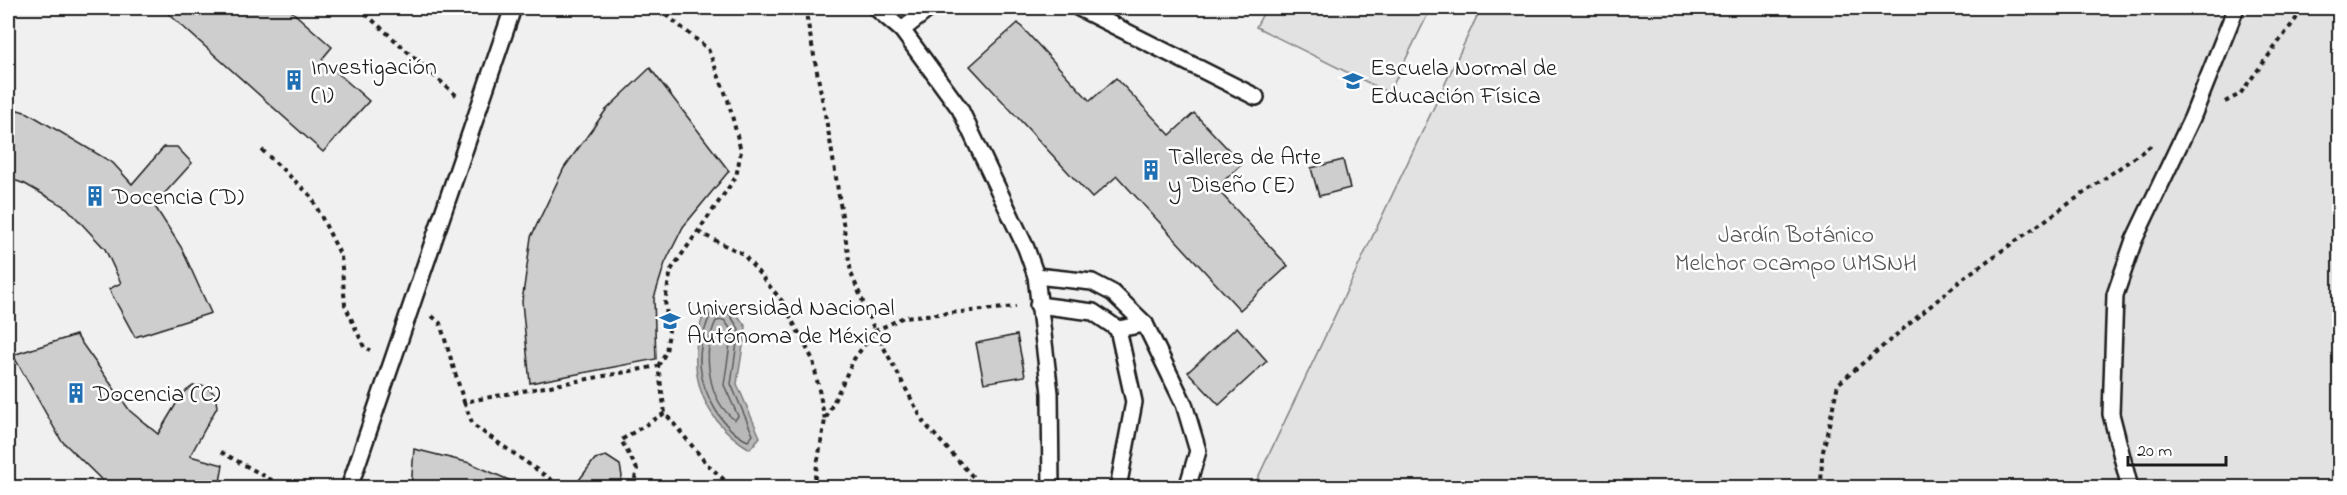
<svg xmlns="http://www.w3.org/2000/svg" width="2347" height="495" viewBox="0 0 2347 495" font-family="'Indie Flower',sans-serif">
<style>
.built{fill:#f0f0f0}
.green{fill:#e2e2e2;stroke:#7f7f7f;stroke-width:1.5}
.water{fill:#b8b8b8;stroke:#7a7a7a;stroke-width:1.5}
.lines{fill:none;stroke-linecap:round;stroke-linejoin:round}
.shore{stroke:#5a5a5a;stroke-width:1.5}
.building{fill:#cecece;stroke:#1c1c1c;stroke-width:1.5}
.service-casing{stroke:#1c1c1c;stroke-width:20}
.path{stroke:#1c1c1c;stroke-width:4;stroke-dasharray:4.5 4.5;stroke-linecap:butt}
.service{stroke:#fff;stroke-width:15}
.labels{text-anchor:middle;stroke-width:5;stroke-linejoin:round;paint-order:stroke}
.poi-label{font-size:24px;fill:#1c1c1c;stroke:#fff;text-anchor:start}
.park-label{font-size:24px;fill:#575757;stroke:#fff}
</style>
<rect width="100%" height="100%" fill="#fff"/>
<filter id="ink" filterUnits="userSpaceOnUse"><feTurbulence type="fractalNoise" baseFrequency=".0167" numOctaves="2"/><feDisplacementMap in="SourceGraphic" scale="12" xChannelSelector="R" yChannelSelector="G"/><feConvolveMatrix kernelMatrix="1 2 1 2 8 2 1 2 1" color-interpolation-filters="sRGB"/></filter>
<g filter="url(#ink)">
<polygon class="built" points="8,8 1481,8 1253,488 8,487"/>
<g class="green">
<polygon points="1266,8 1431,8 1389,93 1256,27"/>
<polygon points="1481,8 2339,8 2339,487 1253,488"/>
</g>
<path class="water" d="M731 306 746 327 737 384 760 437 750 449C697 417 684 364 706 308Z"/>
<g class="lines">
<g class="shore">
<path d="M728 312 739 329 731 384 753 435 748 441C722 430 702 392 700 365 699 348 704 330 710 315Z"/>
<path d="M724 320 732 331 724 385 738 416 735 420C707 400 702 351 716 321Z"/>
</g>
</g>
<g class="building">
<polygon points="162,8 288,8 332,47 322,59 369,101 323,152"/>
<polygon points="1018,23 1090,101 1116,78 1170,135 1194,113 1242,164 1216,188 1288,266 1240,310 1117,176 1092,198 970,66"/>
<polygon points="650,68 729,171 683,227 665,263 654,298 656,359 530,383 522,302 531,237 564,168 606,110"/>
<polygon points="8,107 28,113 113,163 132,184 164,147 177,147 192,163 154,205 181,247 211,313 135,337 109,289 121,283 105,249 67,208 25,184 8,178"/>
<polygon points="1343,160 1350,188 1319,196 1311,168"/>
<polygon points="1237,327 1267,361 1219,405 1188,372"/>
<polygon points="76,335 130,411 158,434 182,394 193,386 205,386 215,394 217,407 190,456 223,465 219,488 110,488 61,440 13,355"/>
<polygon points="1017,335 1025,376 984,383 976,343"/>
<polygon points="414,449 470,463 527,488 411,488"/>
<polygon points="606,456 620,465 622,476 619,488 573,488 595,459"/>
</g>
<g class="lines">
<g class="service-casing">
<g id="service">
<polyline points="876,8 902,30 960,109 1026,248 1036,276 1050,393 1051,488"/>
<polyline points="1079,8 1256,97"/>
<polyline points="902,30 930,8"/>
<polyline points="1036,276 1092,282 1113,293 1145,324 1184,404 1198,451 1187,488"/>
<polyline points="1038,305 1093,312 1118,329 1145,324"/>
<polyline points="1118,329 1134,402 1118,488"/>
<polyline points="349,488 513,8"/>
<polyline points="2130,488 2111,414 2115,295 2134,240 2192,118 2236,8"/>
</g>
</g>
<g class="path">
<polyline points="359,8 457,96"/>
<polyline points="805,8 831,146 851,273 875,331 924,423 983,488"/>
<polyline points="2225,102 2240,94 2304,8"/>
<polyline points="262,150 311,196 341,256 345,305 364,347 370,350"/>
<polyline points="698,232 743,254 782,301 813,360 825,420"/>
<polyline points="432,316 440,323 464,402 658,366 665,413 707,464 733,488"/>
<polyline points="658,366 666,352 669,332 665,301 671,270 736,177 741,151 728,100 708,49 658,8"/>
<polyline points="464,402 473,425 563,488"/>
<polyline points="221,452 286,488"/>
<polyline points="633,488 637,469 621,440 665,413"/>
<polyline points="813,488 825,420 854,359 875,331 904,317 1016,307"/>
<polyline points="1821,488 1822,456 1838,384 1966,276 2152,145"/>
</g>
<use href="#service" class="service"/>
</g>
</g>
<defs>
<g id="building-bare" transform="scale(1.62)"><path d="M-4-6H4V6H1V3H-1V6H-4ZM-2.5-4.3h1.7v1.8h-1.7ZM.8-4.3h1.7v1.8H.8ZM-2.5-1h1.7V.8h-1.7ZM.8-1h1.7V.8H.8Z" fill="#1f6fb2" stroke="#fff" stroke-width="2.5" paint-order="stroke"/></g>
<g id="university-bare" transform="scale(1.62)"><path d="M0-5L7-2L0 1L-7-2ZM-4 1L0 2.5L4 1V4Q0 6-4 4Z" fill="#1f6fb2" stroke="#fff" stroke-width="2.5" paint-order="stroke"/></g>
<g id="school-bare" transform="scale(1.62)"><path d="M0-5L7-2L0 1L-7-2ZM-4 1L0 2.5L4 1V4Q0 6-4 4Z" fill="#1f6fb2" stroke="#fff" stroke-width="2.5" paint-order="stroke"/></g>
</defs>
<g fill-rule="evenodd">
<use href="#building-bare" x="294" y="80"/>
<use href="#university-bare" x="1353" y="81"/>
<use href="#building-bare" x="1151" y="170"/>
<use href="#building-bare" x="95" y="196"/>
<use href="#school-bare" x="670" y="321"/>
<use href="#building-bare" x="76" y="393"/>
</g>
<g class="labels">
<g class="poi-label">
<text x="311" y="74">Investigación<tspan x="311" dy="28">(I)</tspan></text>
<text x="1370" y="75">Escuela Normal de<tspan x="1370" dy="28">Educación Física</tspan></text>
<text x="1168" y="164">Talleres de Arte<tspan x="1168" dy="28">y Diseño (E)</tspan></text>
<text x="112" y="204">Docencia (D)</text>
<text x="687" y="315">Universidad Nacional<tspan x="687" dy="28">Autónoma de México</tspan></text>
<text x="93" y="401">Docencia (C)</text>
</g>
<g class="park-label">
<text x="1796" y="242">Jardín Botánico<tspan x="1796" dy="28">Melchor Ocampo UMSNH</tspan></text>
</g>
</g>
<rect width="2347" height="495" fill="none" stroke="#fff" stroke-width="30"/>
<rect x="15" y="15" width="2317" height="465" fill="none" stroke="#1c1c1c" stroke-width="2" filter="url(#ink)"/>
<path d="M2128 456v9h98v-9" fill="none" stroke="#1c1c1c" stroke-width="3"/>
<text x="2137" y="456" font-size="18" fill="#1c1c1c" stroke="#ffffff" stroke-width="4.5" paint-order="stroke">20 m</text>
</svg>
